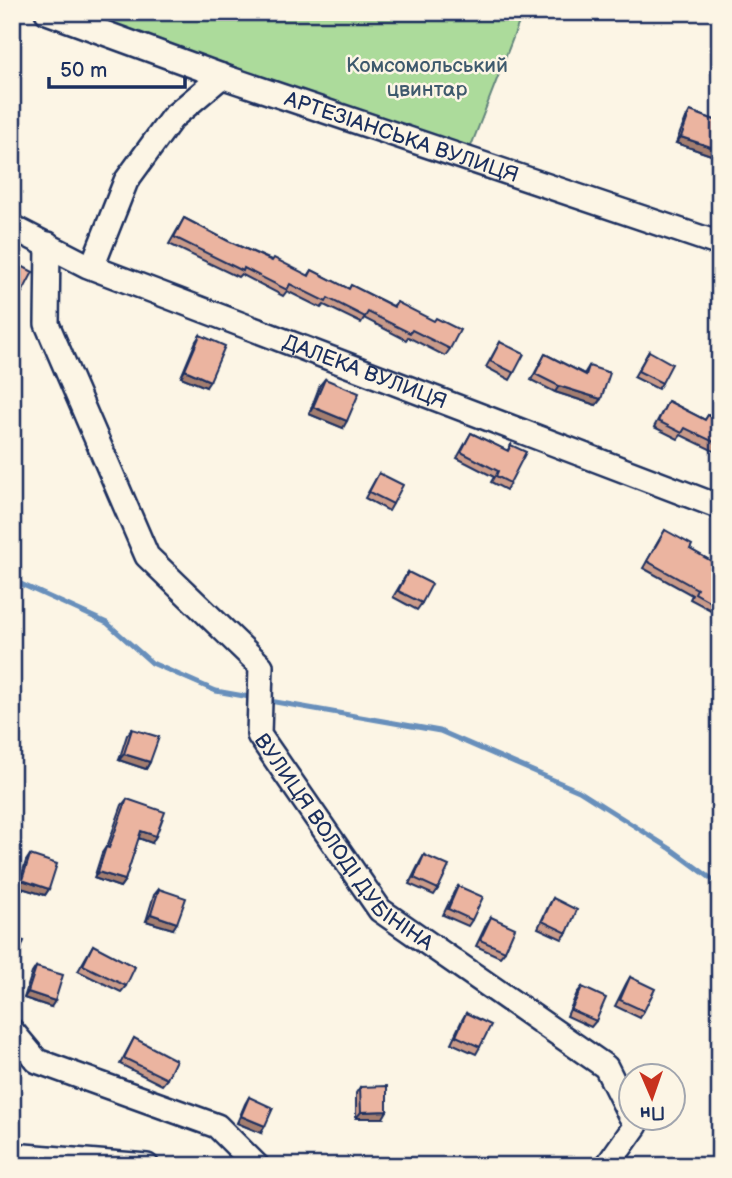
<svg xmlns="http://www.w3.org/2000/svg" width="732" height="1178" viewBox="0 0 732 1178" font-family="'Balsamiq Sans',sans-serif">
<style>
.green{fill:#acdb9b;stroke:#64857c;stroke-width:2}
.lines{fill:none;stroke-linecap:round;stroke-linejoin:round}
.stream{stroke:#688fbb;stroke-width:5}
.minor-casing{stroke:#1b2f5e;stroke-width:28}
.minor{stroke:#fcf5e5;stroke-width:23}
.wall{fill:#ca9b8a;stroke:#1b2f5e;stroke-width:2}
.shaded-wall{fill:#a47e70;stroke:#1b2f5e;stroke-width:2}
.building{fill:#ebb4a0;stroke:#1b2f5e;stroke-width:2}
.labels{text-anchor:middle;stroke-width:5;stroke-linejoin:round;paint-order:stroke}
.park-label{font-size:21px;fill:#3f5a6d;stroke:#fcf5e5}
.street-label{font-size:21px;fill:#1b2f5e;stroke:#fcf5e5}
</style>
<rect width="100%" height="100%" fill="#fcf5e5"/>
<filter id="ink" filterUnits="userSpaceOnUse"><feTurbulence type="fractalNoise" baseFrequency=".0143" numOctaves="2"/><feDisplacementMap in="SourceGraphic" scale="14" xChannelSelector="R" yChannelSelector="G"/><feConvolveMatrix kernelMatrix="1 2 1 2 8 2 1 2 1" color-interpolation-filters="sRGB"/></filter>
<g filter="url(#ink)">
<polygon class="green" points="47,12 523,12 466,159"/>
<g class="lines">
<g class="stream">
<polyline points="12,580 107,623 152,663 216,691 255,698"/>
<polyline points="264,700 440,731 579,791 671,849 720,885"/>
</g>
<g class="minor-casing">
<g id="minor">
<path id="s1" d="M47 12 230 79 720 244"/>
<path id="s2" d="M12 227 88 266 720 507"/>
<path id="s3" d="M48 244 47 324 147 556 261 666 259 735 380 910 606 1067 630 1115"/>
<polyline points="92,267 126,181 172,118 222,76"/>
<polyline points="12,1031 37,1061 217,1126 257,1166"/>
<polyline points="12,1155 147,1166"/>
<polyline points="607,1166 636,1125 632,1118"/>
</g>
</g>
<use href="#minor" class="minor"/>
</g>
<g class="wall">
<polygon points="690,111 720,122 720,158 676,143 686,118"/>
<polygon points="184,218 228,241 308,276 312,270 349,289 351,285 393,306 397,302 450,349 445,356 408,337 406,340 364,318 361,323 324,305 321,308 287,291 283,296 241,274 238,277 169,244"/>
<polygon points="12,261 23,291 18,298 12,295"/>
<polygon points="200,335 206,387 181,377 196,341"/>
<polygon points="500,342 514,373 510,380 486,367"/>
<polygon points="649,351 662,383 658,389 634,377"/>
<polygon points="545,354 584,374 589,366 601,399 596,405 555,392 531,380"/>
<polygon points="325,379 343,428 309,414 320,385"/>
<polygon points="668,401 705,420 708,415 720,421 720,454 681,435 678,439 654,427"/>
<polygon points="471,433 507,451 511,445 510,483 506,490 491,482 494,477 457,458"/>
<polygon points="379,473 393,504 389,511 365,498"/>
<polygon points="665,530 690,549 720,566 720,611 718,614 690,599 692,595 643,568"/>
<polygon points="408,572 422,603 417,610 393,597"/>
<polygon points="132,729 150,762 146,769 119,760 127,735"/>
<polygon points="127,799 152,843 138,838 125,880 120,887 94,878 102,853 106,847 107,847 122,805"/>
<polygon points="30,855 49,889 45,895 18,887 26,861"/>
<polygon points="424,855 438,889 434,895 409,884 420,862"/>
<polygon points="458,886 472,920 468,926 443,915 454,892"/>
<polygon points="159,889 173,929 146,921 154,895"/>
<polygon points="553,898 567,933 562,939 538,928 549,905"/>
<polygon points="491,917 505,951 500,957 476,946 487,923"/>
<polygon points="93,945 126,986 121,992 78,971"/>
<polygon points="36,967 51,1007 24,998 32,973"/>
<polygon points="630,977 644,1011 640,1018 615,1006 626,984"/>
<polygon points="582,987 596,1021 591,1027 567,1016 577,993"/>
<polygon points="466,1013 480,1047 476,1054 451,1043 462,1020"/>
<polygon points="134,1038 167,1079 162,1085 120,1064"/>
<polygon points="360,1087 383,1118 356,1118 356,1093"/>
<polygon points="249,1097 261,1133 237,1123 245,1104"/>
</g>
<g class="shaded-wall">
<polygon points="681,137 720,150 720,158 676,143"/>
<polygon points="185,370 210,381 206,387 181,377"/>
<polygon points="559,386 601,399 596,405 555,392"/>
<polygon points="313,407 347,421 343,428 309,414"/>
<polygon points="124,754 150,762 146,769 119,760"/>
<polygon points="141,831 156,836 152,843 136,837"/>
<polygon points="98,872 125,880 120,887 94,878"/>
<polygon points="22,880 49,889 45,895 18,887"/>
<polygon points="151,914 177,923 173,929 146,921"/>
<polygon points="28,992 55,1001 51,1007 24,998"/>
<polygon points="387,1111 383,1118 356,1118 361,1112"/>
<polygon points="241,1116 265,1126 261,1133 237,1123"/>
</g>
<g class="building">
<polygon points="690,111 720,122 720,150 681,137"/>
<polygon points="184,218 228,241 272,261 274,258 309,276 312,270 349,289 351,285 394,307 397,302 434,321 436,318 460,330 450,349 412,330 410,333 368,312 365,317 328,298 326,302 290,284 287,290 244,268 243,271 174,237"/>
<polygon points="12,261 33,272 23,291 12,286"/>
<polygon points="200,335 225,346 210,381 185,370"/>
<polygon points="500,342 524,354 514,373 490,361"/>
<polygon points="649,351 672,364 662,383 638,371"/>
<polygon points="545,354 586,375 589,366 610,373 601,399 559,386 535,374"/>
<polygon points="325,379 359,393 347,421 313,407"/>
<polygon points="668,401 705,420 708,415 720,421 720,445 685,428 682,433 658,421"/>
<polygon points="471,433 508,451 511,445 526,452 510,483 496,476 498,471 461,452"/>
<polygon points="379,473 403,485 393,504 369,492"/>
<polygon points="665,530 692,545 690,549 720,566 720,607 695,593 697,589 647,561"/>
<polygon points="408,572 432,584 422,603 398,591"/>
<polygon points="132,729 159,737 150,762 124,754"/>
<polygon points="127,799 165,812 156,836 141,831 125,880 98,872 106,847 109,848"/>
<polygon points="30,855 57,864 49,889 22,880"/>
<polygon points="424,855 449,866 438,889 414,878"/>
<polygon points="458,886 483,897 472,920 448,909"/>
<polygon points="159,889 186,898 177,923 151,914"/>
<polygon points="553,898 577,910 567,933 542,921"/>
<polygon points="491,917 515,928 505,951 480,940"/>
<polygon points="12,938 24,941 15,966 12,965"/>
<polygon points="93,945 135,967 126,986 83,965"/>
<polygon points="36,967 63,975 55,1001 28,992"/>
<polygon points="630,977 655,989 644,1011 620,1000"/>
<polygon points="582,987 606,998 596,1021 571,1010"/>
<polygon points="466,1013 491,1025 480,1047 456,1036"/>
<polygon points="134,1038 176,1060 167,1079 124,1058"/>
<polygon points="387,1086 387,1111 361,1112 360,1087"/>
<polygon points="249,1097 273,1108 265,1126 241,1116"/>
</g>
</g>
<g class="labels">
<g class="park-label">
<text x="427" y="72">Комсомольський<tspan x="427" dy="24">цвинтар</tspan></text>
</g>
<g class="street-label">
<text dy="7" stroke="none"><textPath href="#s1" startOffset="376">АРТЕЗІАНСЬКА ВУЛИЦЯ</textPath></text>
<text dy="7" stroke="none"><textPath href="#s2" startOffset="382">ДАЛЕКА ВУЛИЦЯ</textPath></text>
<text dy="7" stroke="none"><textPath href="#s3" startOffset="698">ВУЛИЦЯ ВОЛОДІ ДУБІНІНА</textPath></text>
</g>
</g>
<rect width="732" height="1178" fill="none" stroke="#fcf5e5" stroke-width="42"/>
<rect x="21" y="21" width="690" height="1136" fill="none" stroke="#1b2f5e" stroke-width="2.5" filter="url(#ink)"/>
<g transform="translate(652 1097) rotate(178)"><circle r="33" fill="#fcf5e5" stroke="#a2a6af" stroke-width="2"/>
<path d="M0-5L12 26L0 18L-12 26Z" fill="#c8321e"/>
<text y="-10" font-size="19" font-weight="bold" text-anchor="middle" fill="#1b2f5e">Пн</text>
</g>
<path d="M49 77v10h136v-10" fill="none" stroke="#1b2f5e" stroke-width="3.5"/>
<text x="60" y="77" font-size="21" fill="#1b2f5e" stroke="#fcf5e5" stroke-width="5" paint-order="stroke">50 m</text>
</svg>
